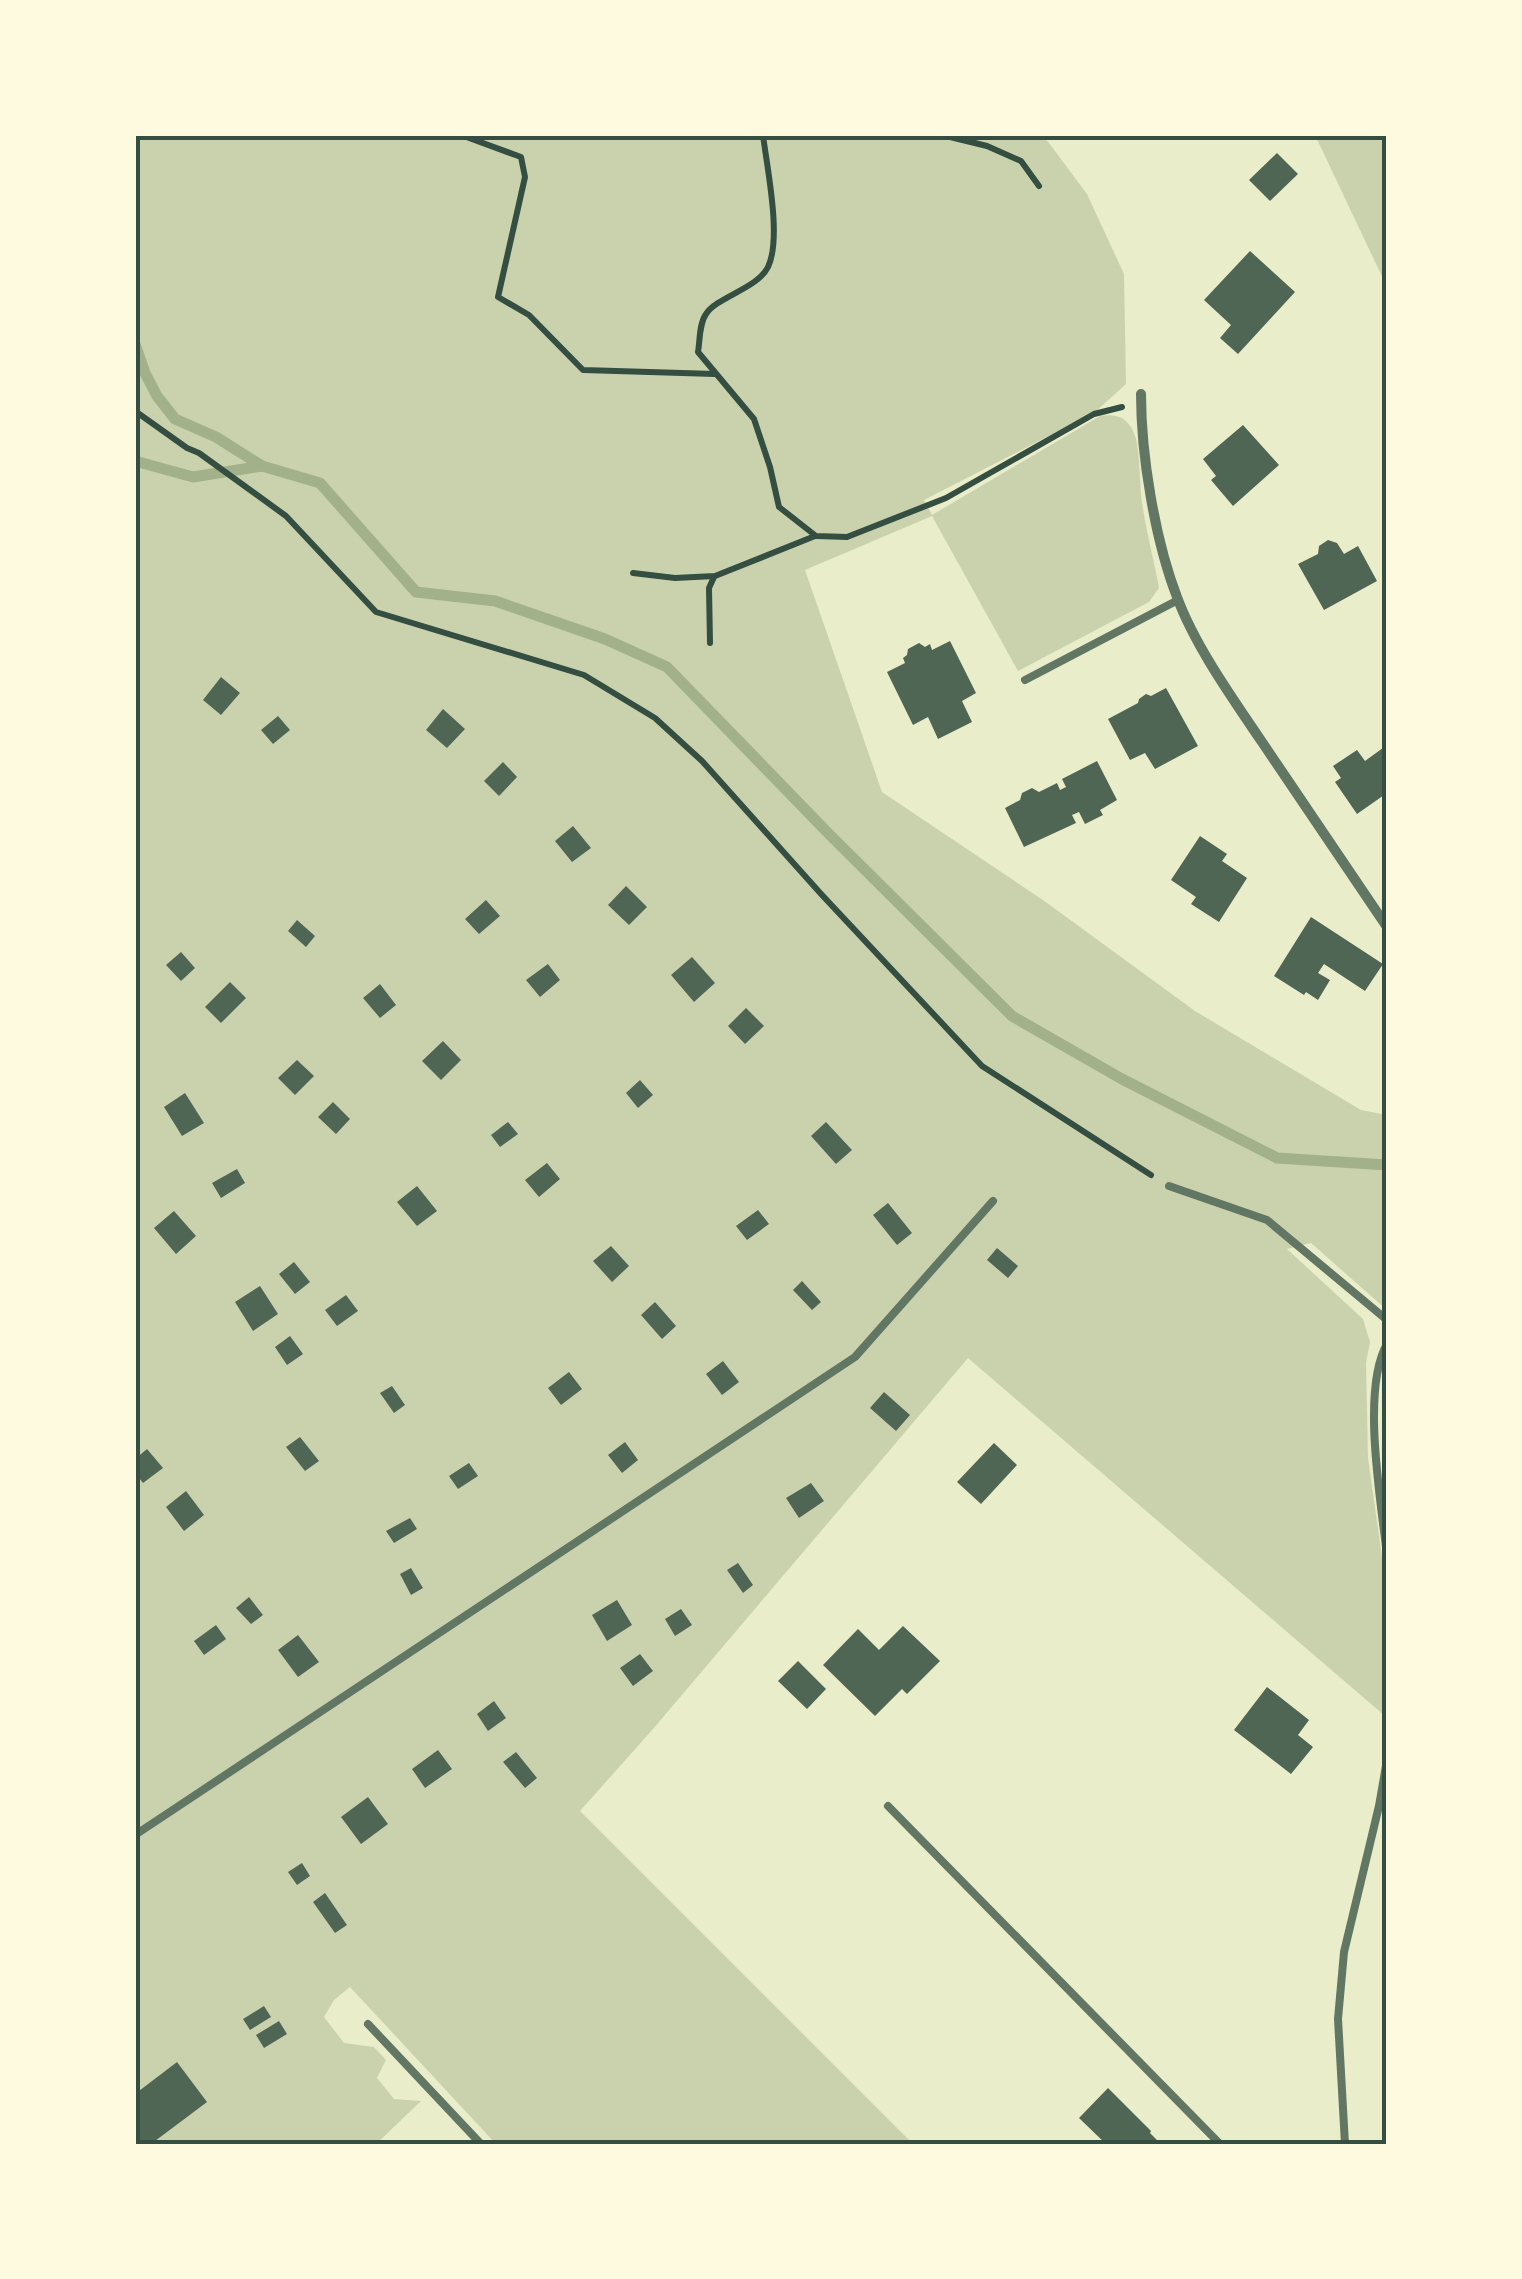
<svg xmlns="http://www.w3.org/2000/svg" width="1522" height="2279" viewBox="0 0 1522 2279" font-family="Cabin,sans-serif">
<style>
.green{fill:#cad2ad}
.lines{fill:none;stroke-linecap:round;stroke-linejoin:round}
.stream{stroke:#a3b18a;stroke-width:11}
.building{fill:#4f6655}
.path{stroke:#344e41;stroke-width:6}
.service{stroke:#617663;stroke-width:8}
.minor{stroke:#617663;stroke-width:10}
.neatline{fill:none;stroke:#344e41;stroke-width:4}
</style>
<rect width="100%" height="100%" fill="#e9edc9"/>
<g class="green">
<path d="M135 135H1043L1087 194 1124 274 1126 384 1095 412 924 500 932 515 1100 416C1114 414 1126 416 1133 431 1141 446 1139 484 1142 502 1146 531 1154 560 1159 588L1149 602 1018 671 932 516 805 570 882 792 1043 900 1195 1011 1361 1110 1387 1115V1310L1311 1243 1287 1249 1363 1319 1370 1342 1366 1363 1368 1458 1382 1557 1387 1656 1385 1716 968 1358 653 1729 580 1811 913 2144H496L350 1987 334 2000 324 2017 344 2043 374 2047 386 2060 377 2078 394 2099 421 2101 376 2144H135Z"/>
<polygon points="1315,135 1387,135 1387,287"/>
</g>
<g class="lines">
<g class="stream">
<polyline points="135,344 145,373 157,396 175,419 216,437 262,466"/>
<polyline points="135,461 193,477 262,466 320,483 416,592 495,601 605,639 667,667 828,833 1012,1016 1122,1079 1277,1158 1387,1165"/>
</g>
</g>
<g class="building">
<polygon points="1277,153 1298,174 1270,201 1249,180"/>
<polygon points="1250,251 1295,292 1238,354 1220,338 1231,325 1204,300"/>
<polygon points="1243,425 1279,465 1233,506 1211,480 1216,476 1203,459"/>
<polygon points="1328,540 1337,543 1344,554 1358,546 1377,581 1324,610 1298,564 1318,554 1319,546"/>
<polygon points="950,641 976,693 962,701 972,722 938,739 928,717 913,725 887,672 905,663 903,658 907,655 908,649 919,643 925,647 930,644 932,650"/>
<polygon points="221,677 240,693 221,715 203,700"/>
<polygon points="1166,688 1198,746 1155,769 1145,753 1130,760 1108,719 1138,703 1139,699 1146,694 1151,696"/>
<polygon points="443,709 465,729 447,748 426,730"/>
<polygon points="278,716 290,730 273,744 261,730"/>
<polygon points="1387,745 1387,793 1357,814 1335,782 1341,778 1333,766 1357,750 1365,761"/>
<polygon points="1097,761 1117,800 1100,810 1103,815 1085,824 1079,812 1072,815 1076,823 1024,847 1005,808 1020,800 1022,793 1032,788 1039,792 1057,783 1060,790 1066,787 1062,779"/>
<polygon points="503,762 517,777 499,796 484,781"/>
<polygon points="573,826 591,848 572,862 555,841"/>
<polygon points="1200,836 1227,854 1222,861 1247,878 1219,922 1191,904 1196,897 1171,880"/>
<polygon points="626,886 647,907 629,925 608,905"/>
<polygon points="486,900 500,916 479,934 465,919"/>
<polygon points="1311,917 1383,964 1365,991 1324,964 1318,973 1330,980 1318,1000 1306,992 1304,995 1274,976"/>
<polygon points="297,920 315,936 306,947 288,931"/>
<polygon points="181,952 195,968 181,981 166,965"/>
<polygon points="692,957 715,983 694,1002 671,975"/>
<polygon points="548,964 560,980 540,997 526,980"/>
<polygon points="230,982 246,998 221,1023 205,1007"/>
<polygon points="380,984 396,1005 380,1018 363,998"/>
<polygon points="746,1008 764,1026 745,1044 728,1026"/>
<polygon points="443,1041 461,1060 441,1080 422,1061"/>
<polygon points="297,1060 314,1076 295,1095 278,1078"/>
<polygon points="640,1080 653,1095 638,1108 626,1093"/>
<polygon points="185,1093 204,1123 182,1136 164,1107"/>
<polygon points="333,1102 350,1119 336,1134 318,1117"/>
<polygon points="508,1122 518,1134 500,1147 491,1135"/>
<polygon points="826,1122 852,1150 836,1164 811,1136"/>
<polygon points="547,1163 560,1179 539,1197 525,1180"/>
<polygon points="237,1169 245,1183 221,1198 212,1183"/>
<polygon points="417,1186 437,1211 417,1226 397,1202"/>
<polygon points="888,1203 912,1233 897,1245 873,1215"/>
<polygon points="758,1210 769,1224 747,1240 736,1226"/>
<polygon points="174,1211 196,1236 176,1254 154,1228"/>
<polygon points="611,1246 629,1266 612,1282 593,1261"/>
<polygon points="997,1248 1018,1266 1008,1278 987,1260"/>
<polygon points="294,1262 310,1282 295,1294 279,1274"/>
<polygon points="802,1281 821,1302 812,1310 793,1290"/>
<polygon points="260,1286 278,1314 253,1331 235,1302"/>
<polygon points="346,1295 358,1311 337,1326 325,1310"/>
<polygon points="655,1302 676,1326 662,1339 641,1315"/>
<polygon points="290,1336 303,1354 287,1365 275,1347"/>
<polygon points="723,1361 739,1382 722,1395 706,1374"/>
<polygon points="569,1372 582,1389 561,1405 548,1388"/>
<polygon points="392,1386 405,1405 394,1413 380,1393"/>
<polygon points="884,1392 910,1415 896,1431 870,1408"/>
<polygon points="300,1437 319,1461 305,1471 286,1447"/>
<polygon points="625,1442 638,1460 622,1473 608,1455"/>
<polygon points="994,1443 1017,1465 981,1504 957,1482"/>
<polygon points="147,1449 163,1468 143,1483 135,1473 135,1459"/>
<polygon points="469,1463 478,1476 458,1489 449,1476"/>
<polygon points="811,1483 824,1501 799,1518 786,1498"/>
<polygon points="186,1491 204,1515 184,1531 166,1507"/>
<polygon points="410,1518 417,1529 394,1543 386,1531"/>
<polygon points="738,1563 753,1585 743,1593 727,1570"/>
<polygon points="411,1568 423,1588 411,1595 400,1574"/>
<polygon points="249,1597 263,1615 251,1624 236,1608"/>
<polygon points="617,1600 632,1625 607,1641 592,1615"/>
<polygon points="681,1609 692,1625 675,1636 665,1619"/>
<polygon points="216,1625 226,1639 204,1655 194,1641"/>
<polygon points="903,1626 940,1661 907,1694 902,1689 875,1716 823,1665 858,1629 879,1650"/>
<polygon points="298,1635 319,1662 298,1677 278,1650"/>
<polygon points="640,1654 653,1671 633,1686 620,1668"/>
<polygon points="798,1661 826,1689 807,1709 778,1681"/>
<polygon points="1267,1687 1309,1720 1298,1735 1313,1747 1291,1774 1234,1730"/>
<polygon points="494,1701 506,1718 488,1731 477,1714"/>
<polygon points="438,1750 452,1769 425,1788 412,1769"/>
<polygon points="516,1752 537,1778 525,1788 503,1762"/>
<polygon points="368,1797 388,1824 361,1844 341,1817"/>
<polygon points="302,1863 310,1876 297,1885 288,1872"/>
<polygon points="325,1893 347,1925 335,1933 313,1902"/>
<polygon points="264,2006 271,2017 250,2030 243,2019"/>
<polygon points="279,2021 287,2034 264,2048 256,2035"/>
<polygon points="177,2062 207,2102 151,2144 135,2144 135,2094"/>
<polygon points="1108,2088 1151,2131 1150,2133 1161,2144 1106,2144 1079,2118"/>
</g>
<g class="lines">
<g class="path">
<polyline points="461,135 521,157 525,177 498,297 529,315 583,370 715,374"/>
<path d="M763 135C767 168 782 238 768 267 758 288 717 297 706 314 699 324 700 341 698 352L754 419 770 467 779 507 816 536 847 537 946 498 1094 414 1122 407"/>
<polyline points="942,135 987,146 1021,161 1039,186"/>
<polyline points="135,411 187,448 199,453 286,516 376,612 584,675 655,718 702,761 822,895 982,1066 1151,1175"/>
<polyline points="633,573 675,578 715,576 815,536"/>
<polyline points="710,643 709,588 714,577"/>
</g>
<g class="service">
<polyline points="1025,680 1178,600"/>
<polyline points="1169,1186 1267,1220 1387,1320"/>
<path d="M1387 1344C1361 1389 1381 1502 1387 1555"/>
<polyline points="888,1806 1220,2144"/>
<polyline points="135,1835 855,1357 993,1201"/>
<polyline points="368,2024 481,2144"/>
<polyline points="1345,2144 1338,2019 1344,1952 1379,1806 1387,1760"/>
</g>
<path class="minor" d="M1141 394C1141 455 1155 540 1177 597 1195 646 1233 699 1262 742 1304 804 1345 865 1387 927"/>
</g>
<rect width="1522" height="2279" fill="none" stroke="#fefae0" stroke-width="275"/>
<rect x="138" y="138" width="1246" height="2004" class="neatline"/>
</svg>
